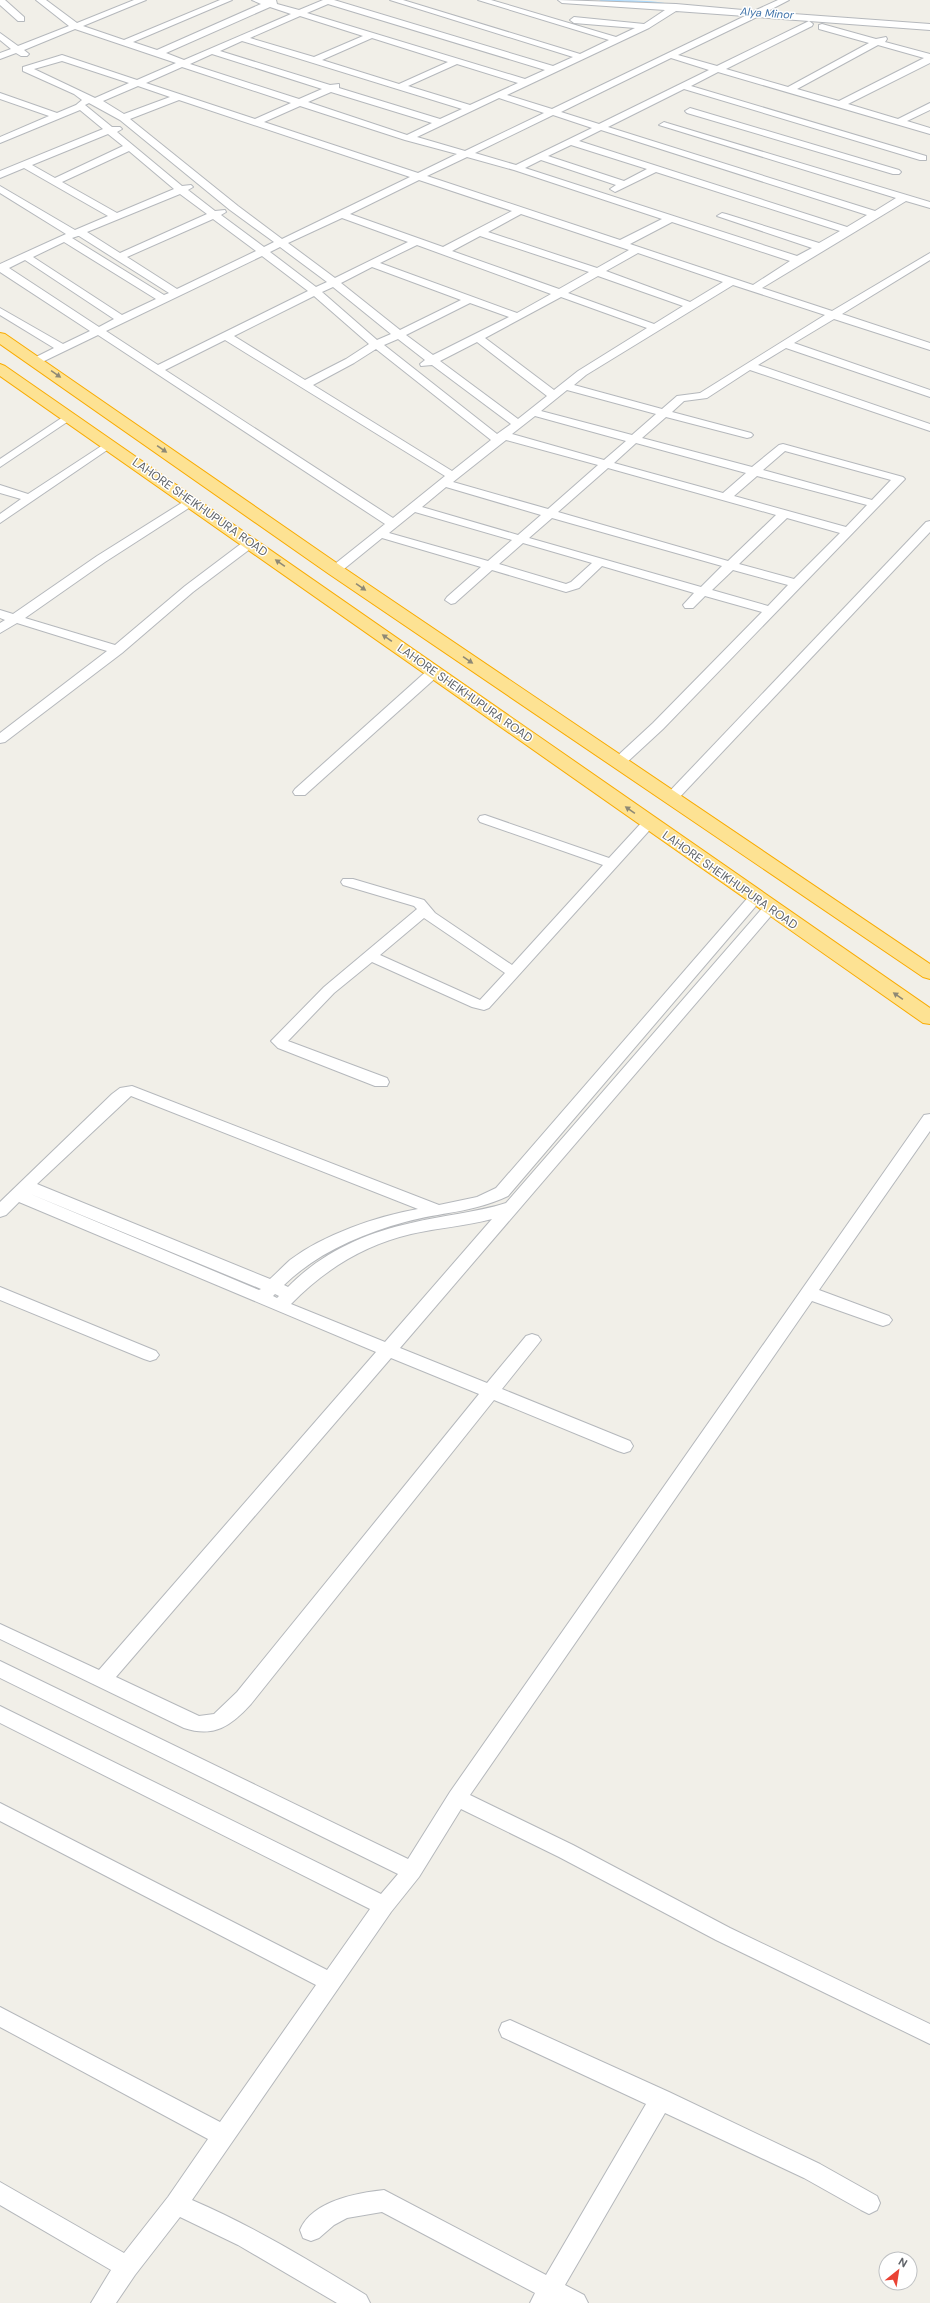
<svg xmlns="http://www.w3.org/2000/svg" width="930" height="2303" viewBox="0 0 930 2303" font-family="'DM Sans',sans-serif">
<style>
.lines{fill:none;stroke-linecap:round;stroke-linejoin:round}
.canal{fill:#aadaff;fill-rule:evenodd}
.street-casing{stroke:#b5b8bc;stroke-width:2}
.highway-casing{stroke:#f9ab00;stroke-width:2}
.street{fill:#fff;fill-rule:evenodd}
.highway{fill:#fde293;fill-rule:evenodd}
.oneway{fill:#8e8975}
.labels{text-anchor:middle;stroke-width:3;stroke-linejoin:round;paint-order:stroke}
.far-water-label{font-size:11px;font-style:italic;fill:#4174aa;stroke:#fff}
.street-label{font-size:12px;fill:#5f6368;stroke:#fff}
</style>
<rect width="100%" height="100%" fill="#f1efe8"/>
<g class="lines">
<path class="canal" d="M599 0C612 0 660 0 668 4L663 7 604 3Z"/>
<g class="street-casing">
<g id="street">
<polygon points="0,0 5,0 24,17 24,21 18,21 0,5"/>
<path d="M36 0H46L77 23 134 0H146L83 26 124 40 220 0H232L133 42 157 50 261 4 252 0H276L277 4 299 10 323 0H334L553 66 573 57 390 0H403L580 54 609 40 478 0H491L616 37 635 28 574 23 570 20 574 17 644 24 665 10 562 3 558 0 676 4 754 11 778 0H789L766 12 930 24V30L757 17 678 55 717 66 809 21 813 24 812 26 726 69 788 87 869 43 819 29V25L822 24 876 39 886 37 887 39 885 42 930 54V63L848 104 898 119 930 103V110L907 121 930 128V134L718 72 691 86 926 156V160H920L684 89 608 127 875 211 896 198 659 125 664 122 667 123 930 202V208L906 201 762 288 832 311 930 253V260L842 314 930 343V350L834 319 794 343 930 390V397L786 348 758 365 930 424V431L750 370 707 398 684 401 672 412 751 433 753 435 751 437 747 438 666 417 642 438 752 467 779 445 783 444 903 477 905 479 663 729 624 765H614L612 762 614 759 653 723 762 612 705 596 693 608H685L683 605 694 593 602 566 579 588 566 592 492 570 455 603 451 604 445 600 447 597 481 567 382 538 339 573H331L329 570 331 567 385 524 98 335 40 363H32V359L54 348 0 315V308L63 344 90 331 0 272V264L66 234 0 193V186L75 230 108 216 24 168 0 178V171L103 129 80 110 0 143V137L49 116 0 99V93L57 113 76 105 82 100 74 94 23 71V67L62 55 137 80 176 63 75 29 24 50 29 54 27 56H21L16 53 0 59V53L11 49 0 40V33L18 46 69 26ZM328 4 545 70 525 79 307 13ZM270 7 291 14 184 60 166 53ZM676 11 745 16 552 109 507 95 649 28ZM300 16 363 36 314 57 250 38ZM372 38 448 62 399 84 322 60ZM242 41 462 109 440 119 339 88V84L330 85 220 51ZM878 45 924 58 839 101 797 89ZM212 54 322 89 299 99 190 64ZM671 58 709 70 599 124 561 112ZM62 61 129 83 95 98 34 69ZM457 64 518 83 470 105 408 86ZM182 67 291 103 255 119 146 83ZM138 86 170 97 124 114 103 101ZM331 92 432 123 407 135 308 102ZM499 98 544 113 465 151 417 137ZM179 100 410 177 282 239 238 206 130 119ZM89 103 120 120 230 210 274 242 264 247 221 215 226 212 225 210 215 211 188 190 193 187 191 185 182 186 117 132 122 129 120 127H112L85 105ZM300 106 405 140 457 154 418 173 264 122ZM553 115 592 128 516 165 475 153ZM601 130 867 215 847 227 579 141ZM108 134 123 146 55 178 32 165ZM571 145 647 169 624 181 548 156ZM129 151 174 189 117 213 62 182ZM467 157 514 170 662 219 620 240 427 176ZM541 160 616 185 610 189 615 192 656 172 840 231 819 243 726 214 722 213 717 216 812 248 797 256 525 168ZM419 180 512 211 443 247 350 214ZM180 194 207 214 120 253 87 232ZM521 214 629 250 597 268 488 232ZM342 218 408 242 335 278 288 243ZM213 219 256 251 177 289 127 257ZM672 222 790 261 753 285 630 244ZM78 236H79L169 293 164 295 72 238ZM480 236 589 272 559 289 452 251ZM64 242 156 299 122 315 33 257ZM417 245 551 294 517 313 380 263ZM280 247 327 282 316 287 270 252ZM638 253 723 282 690 302 606 271ZM262 256 308 291 158 365 106 331ZM25 260 114 319 99 327 9 268ZM372 267 461 300 400 330 341 283ZM598 276 683 306 654 324 568 293ZM733 285 825 315 700 393 677 396 662 409 574 385 586 375ZM333 287 391 334 377 340 322 292ZM314 296 369 344 346 359 305 380 234 336ZM561 297 647 328 578 371 554 390 485 338ZM470 303 509 317 433 355 406 335ZM398 339 425 360 420 364 421 366 432 365 511 424 497 434 384 345ZM225 340 445 476 393 518 165 370ZM477 342 547 396 518 419 440 361ZM376 349 491 440 452 471 313 385 354 363ZM567 390 656 414 632 435 541 411ZM535 416 626 441 604 460 512 434ZM506 440 598 465 548 509 453 482ZM636 443 746 473 723 493 614 463ZM785 451 891 480 872 500 763 470ZM608 468 776 515 728 561 558 512ZM757 476 867 505 846 527 734 496ZM446 487 541 515 518 535 422 507ZM415 512 512 540 488 561 389 533ZM552 518 722 566 701 587 529 538ZM787 518 840 533 794 579 739 564ZM523 543 592 563 571 582 566 584 499 564ZM733 570 788 585 768 606 712 590Z"/>
<polygon points="690,108 899,170 901,172 899,174 893,174 687,113 685,111"/>
<polygon points="69,413 73,414 75,416 73,418 0,467 0,459"/>
<polygon points="109,441 115,444 113,446 0,523 0,514 21,499 0,493 0,485 28,494"/>
<polygon points="191,497 195,498 197,501 195,504 105,562 25,618 115,645 185,586 246,540 254,540 256,543 254,546 193,592 122,653 5,742 0,743 0,733 107,651 17,623 0,633 0,623 5,620 0,618 0,610 13,614 97,556"/>
<polygon points="930,521 930,532 676,801 666,801 664,798 666,795 926,522"/>
<polygon points="435,667 440,668 441,671 440,674 305,795 295,795 293,792 295,789 430,668"/>
<path d="M485 815 609 858 644 820 649 819 656 823 489 1008 484 1010 472 1007 372 962 334 993 288 1041 387 1078 389 1082 387 1086H375L278 1048 271 1041 274 1038 324 987 417 909 414 906 343 885 341 882 343 879H353L424 900 435 913 512 965 603 865 480 822 478 819 480 816ZM424 918 505 973 480 1000 380 955Z"/>
<path d="M756 893 761 894 763 897 761 900 508 1196C472 1213 441 1212 405 1222 361 1234 317 1253 284 1285L288 1287C321 1253 365 1233 411 1223 443 1215 475 1213 506 1203L766 904H776L778 907 776 910 400 1348 487 1383 526 1336 532 1334 538 1336 541 1340 538 1344 502 1389 630 1441 633 1446 630 1451 624 1453 618 1451 494 1400 251 1704C231 1726 214 1738 184 1728L0 1639V1624L99 1670 376 1352 19 1202 6 1215 0 1217V1202L112 1094 120 1088 132 1086 439 1205 477 1197 496 1188 751 894ZM131 1096 418 1209C377 1216 323 1235 290 1260 283 1266 277 1273 270 1279L37 1184ZM28 1193 261 1289 259 1290ZM492 1219 385 1342 291 1304C324 1270 364 1245 411 1234 438 1228 465 1226 492 1219ZM275 1294 279 1296 277 1298 273 1296ZM391 1358 479 1394 237 1692 214 1714 199 1716 116 1677Z"/>
<path d="M930 1114V1131L819 1290 889 1316 892 1320 889 1324 883 1326 877 1324 812 1301 470 1795 573 1845 730 1928 930 2024V2044L716 1940 559 1857 461 1809 419 1877 391 1912 192 2200C253 2226 310 2261 366 2295L370 2303H337L238 2245 180 2217 135 2275 116 2303H91L111 2270 0 2205V2182L124 2253 168 2197 208 2139 0 2027V2007L220 2122 316 1985 0 1821V1803L327 1970 370 1909 0 1723V1706L381 1894 398 1874 0 1678V1661L408 1859 450 1792 924 1115Z"/>
<polygon points="0,1287 156,1351 159,1355 156,1359 150,1361 144,1359 0,1300"/>
<path d="M510 2020 669 2092 820 2164 877 2196 880 2203 877 2210 869 2214 861 2210 804 2178 665 2113 565 2285 584 2295 588 2303H530L535 2293 382 2212 347 2218 334 2225 319 2238 311 2241 303 2238 300 2230C312 2201 356 2193 384 2190L546 2275 646 2104 502 2037 499 2030 502 2023Z"/>
</g>
</g>
<g class="highway-casing">
<g id="highway">
<polygon points="0,333 5,334 341,566 930,964 930,979 923,977 329,574 0,344"/>
<polygon points="0,364 5,366 930,1008 930,1024 923,1023 0,376"/>
</g>
</g>
<use href="#street" class="street"/>
<use href="#highway" class="highway"/>
</g>
<defs><path id="oneway-solid" d="M-6-.8H1V-3.2L6.5 0L1 3.2V.8H-6Z"/></defs>
<g class="oneway">
<use href="#oneway-solid" transform="translate(56 374) rotate(35)"/>
<use href="#oneway-solid" transform="translate(162 449) rotate(35)"/>
<use href="#oneway-solid" transform="translate(280 563) rotate(-145)"/>
<use href="#oneway-solid" transform="translate(361 587) rotate(34)"/>
<use href="#oneway-solid" transform="translate(387 638) rotate(-145)"/>
<use href="#oneway-solid" transform="translate(468 660) rotate(34)"/>
<use href="#oneway-solid" transform="translate(630 810) rotate(-145)"/>
<use href="#oneway-solid" transform="translate(898 996) rotate(-145)"/>
</g>
<g class="labels">
<g class="far-water-label">
<text transform="translate(767 13) rotate(4)" y="4">Alya Minor</text>
</g>
<g class="street-label">
<text transform="translate(200 507) rotate(35)" y="4">LAHORE SHEIKHUPURA ROAD</text>
<text transform="translate(465 693) rotate(35)" y="4">LAHORE SHEIKHUPURA ROAD</text>
<text transform="translate(730 880) rotate(35)" y="4">LAHORE SHEIKHUPURA ROAD</text>
</g>
</g>
<g transform="translate(898 2271) rotate(30)"><circle r="19" fill="#ffffff" stroke="#bfc1c3"/>
<path d="M0-3L7 15L0 10L-7 15Z" fill="#ea4335"/>
<text y="-6" font-size="11" font-weight="bold" text-anchor="middle" fill="#5f6368">N</text>
</g>
</svg>
